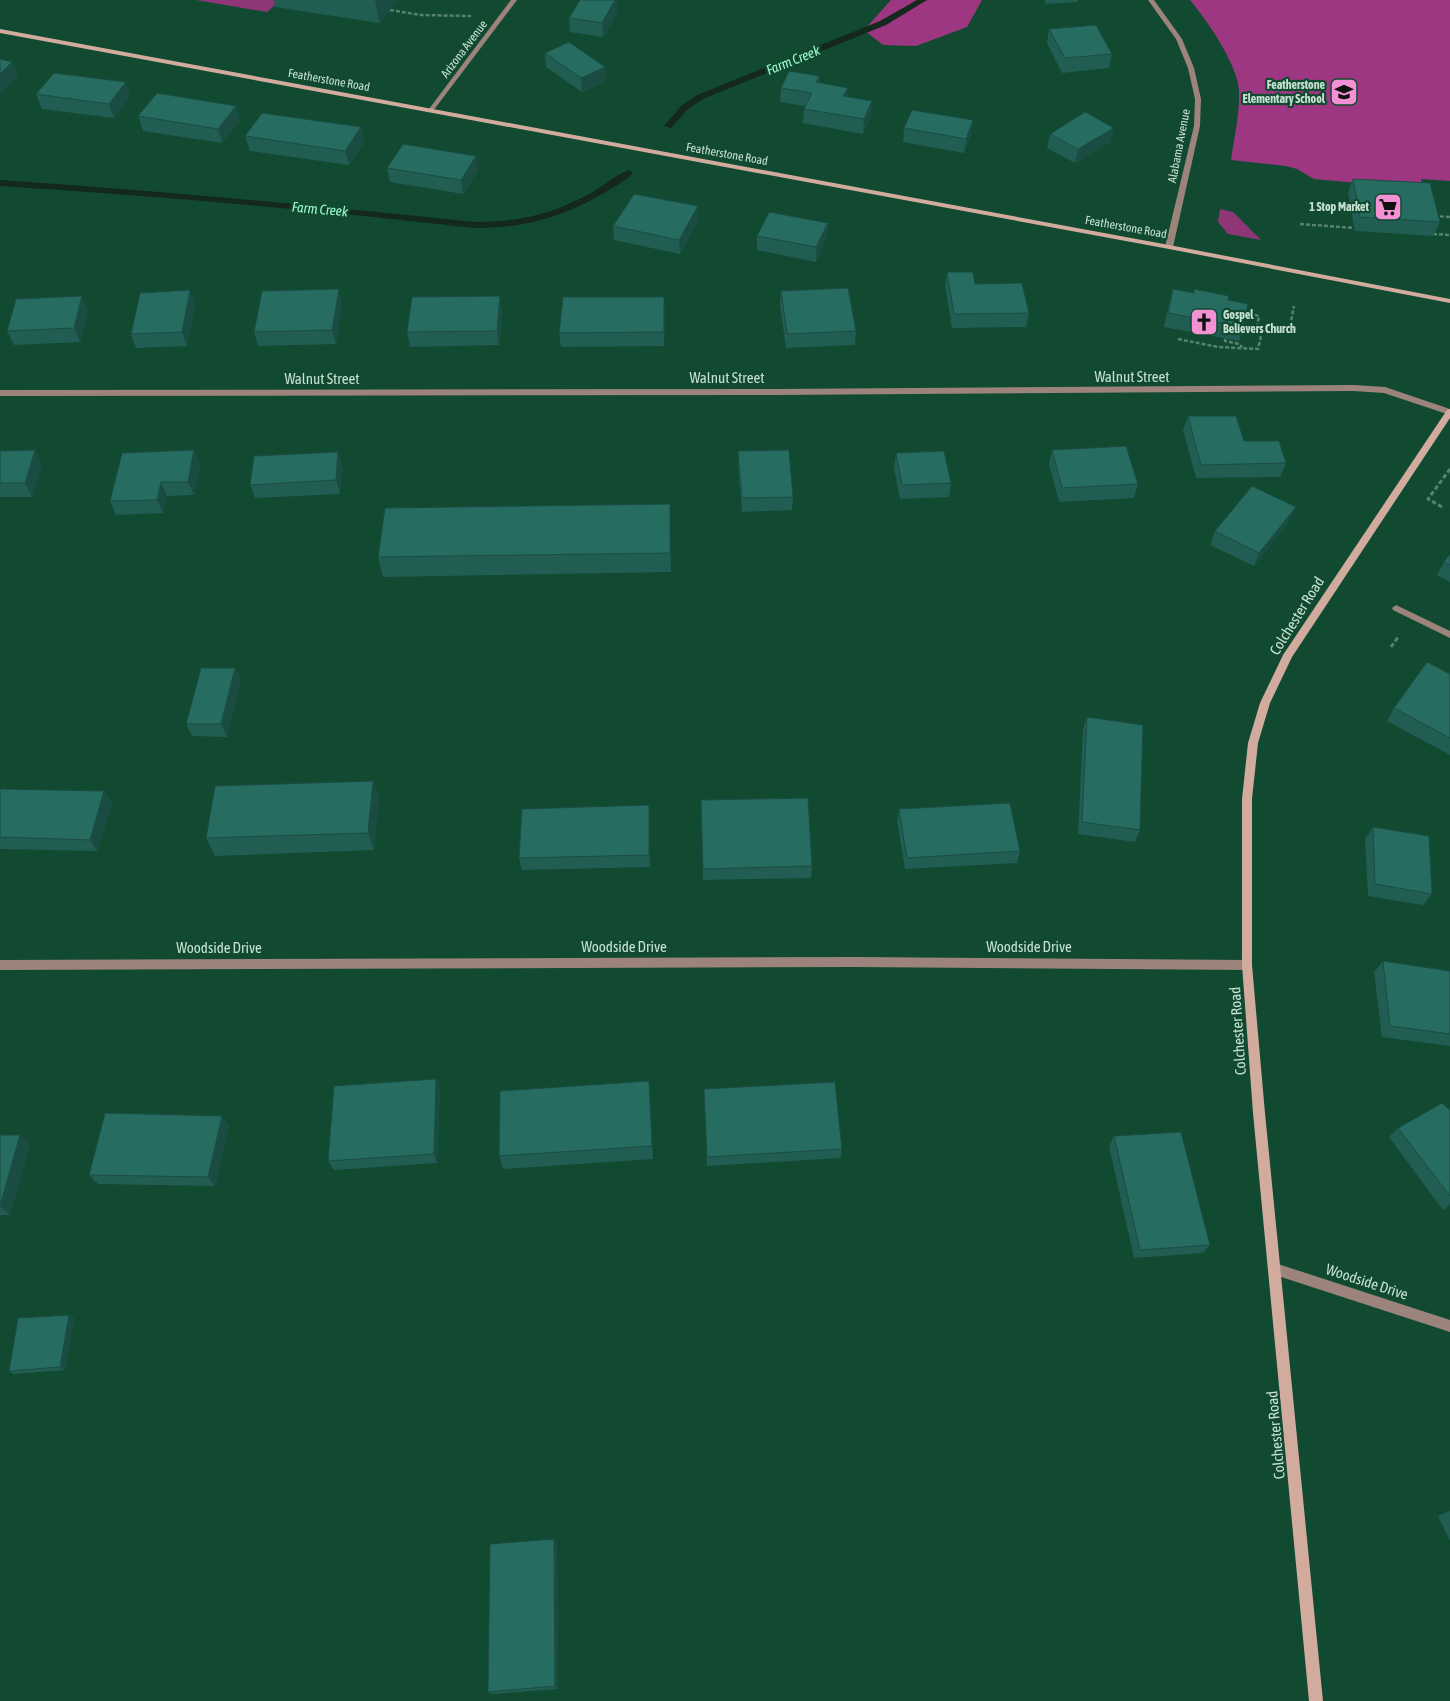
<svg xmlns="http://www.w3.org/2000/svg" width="1450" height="1701" viewBox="0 0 1450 1701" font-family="'Asap Condensed',sans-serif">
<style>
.green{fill:#8f3676}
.forest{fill:#9d3781}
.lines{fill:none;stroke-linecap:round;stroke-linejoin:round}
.stream{fill:#14281e;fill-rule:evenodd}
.path-far1{stroke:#55836d;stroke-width:2.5;stroke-dasharray:4 2;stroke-linecap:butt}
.path{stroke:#55836d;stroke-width:3;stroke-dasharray:4.5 2.5;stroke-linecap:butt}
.street{fill:#9c847c;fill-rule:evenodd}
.secondary{fill:#d1ab9d;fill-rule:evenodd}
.wall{fill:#215d53}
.shaded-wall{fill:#1b4c43}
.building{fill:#266c60;stroke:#1b4c43}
.labels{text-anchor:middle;stroke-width:4.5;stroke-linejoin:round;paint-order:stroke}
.far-street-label{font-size:12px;fill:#c6e1d1;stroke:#114a31}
.far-poi-label{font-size:12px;font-weight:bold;fill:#c6e1d1;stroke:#114a31;text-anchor:end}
.far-water-label{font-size:14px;font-style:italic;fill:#9cfbca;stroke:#114a31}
.street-label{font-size:15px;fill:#c6e1d1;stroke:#114a31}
</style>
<rect width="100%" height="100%" fill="#114a31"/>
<g class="green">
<polygon points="196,0 281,0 267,12"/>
<polygon points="1220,209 1233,212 1261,240 1228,234 1218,222"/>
</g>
<g class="forest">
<polygon points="891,0 982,0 967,27 916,46 883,45 864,30"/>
<path d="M1190 0H1450V181L1421 179 1422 189 1314 179 1297 169 1286 166 1231 160C1234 138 1242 104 1238 83 1231 55 1208 22 1190 0Z"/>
</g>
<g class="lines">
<g class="stream">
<polygon points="917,0 927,0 886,25 703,99 687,110 671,128 664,126 681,106 697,95 880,21"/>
<path d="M629 170 633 173C626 181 614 187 604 193 561 218 524 228 474 228 316 210 158 196 0 186V180C158 191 316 205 474 222 518 222 550 215 589 194 602 187 615 175 629 170Z"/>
</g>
<g class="path-far1">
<polyline points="390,10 421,15 471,16"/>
<polyline points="1434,216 1450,217"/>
<polyline points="1300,224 1354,228"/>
<polyline points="1433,234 1450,235"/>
<polyline points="1243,312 1259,316 1257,326"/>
<polyline points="1289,332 1294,306"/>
<polyline points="1178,339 1218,347 1258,349 1263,327"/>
<polyline points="1225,339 1225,341 1239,344 1242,347"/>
</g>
<g class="path">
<polyline points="1442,507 1428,499 1450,469"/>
<polyline points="1391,647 1398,637"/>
</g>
<g class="street">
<polygon points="511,0 517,0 433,111 429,111 429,109"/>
<polygon points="1148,0 1154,0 1182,39 1194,68 1201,99 1200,126 1173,247 1169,249 1165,247 1194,126 1195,99 1188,68 1176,39"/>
<polygon points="1354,385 1385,387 1450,409 1450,415 1384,393 1354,391 774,395 0,396 0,390 774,389"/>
<polygon points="1396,605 1450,631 1450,638 1393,610 1392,608"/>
<polygon points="854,957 1247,960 1251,962 1252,965 1251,968 1247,970 854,967 0,970 0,960"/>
<polygon points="1275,1263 1450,1320 1450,1332 1275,1275 1271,1273 1269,1269 1271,1265"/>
</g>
<g class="secondary">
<polygon points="0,29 1169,245 1450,299 1450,303 1169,249 0,33"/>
<polygon points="1450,409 1450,418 1292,657 1270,703 1258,743 1252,799 1252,965 1265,1113 1323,1701 1309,1701 1253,1113 1242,965 1242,799 1248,743 1260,703 1283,655 1447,410"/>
</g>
</g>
<g class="wall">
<polygon points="274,0 398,0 379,23 275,7"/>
<polygon points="1044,0 1078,0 1078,2 1046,4"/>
<polygon points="618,11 603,37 570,32 569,18"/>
<polygon points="1049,29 1112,54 1109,68 1062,73 1047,43"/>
<polygon points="545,53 605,67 606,81 582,92 546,67"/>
<polygon points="819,76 819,83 847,97 871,116 863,134 803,123 804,109 805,106 780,102 781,88"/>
<polygon points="36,94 130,96 114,118 42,109"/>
<polygon points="138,116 240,120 222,143 143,131"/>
<polygon points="973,120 971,134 964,153 903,142 904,128"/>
<polygon points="361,127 364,142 349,165 250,151 245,136"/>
<polygon points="1050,134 1111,142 1075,163 1047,148"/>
<polygon points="387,168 478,170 463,194 390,182"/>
<polygon points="1353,179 1440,222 1433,236 1355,231 1348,193"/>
<polygon points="698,220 680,254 614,240 613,226"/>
<polygon points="828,223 827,237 816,262 757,250 757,236"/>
<polygon points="947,272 975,284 1029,313 1026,327 952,328 945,286"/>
<polygon points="1173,289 1228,300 1243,327 1239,341 1164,327 1169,304"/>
<polygon points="781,291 856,331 855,345 786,348 780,305"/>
<polygon points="342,303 336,344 258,346 254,332"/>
<polygon points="195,304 187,346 136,348 131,334"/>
<polygon points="88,310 80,342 14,345 7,331"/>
<polygon points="502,310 499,345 410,347 407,332"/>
<polygon points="665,311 664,346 561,347 559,333"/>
<polygon points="1188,416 1244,441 1286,463 1280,477 1196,478 1183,430"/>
<polygon points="1052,450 1138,484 1134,498 1059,502 1049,464"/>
<polygon points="0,451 42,464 32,497 0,497"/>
<polygon points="738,451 793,497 792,510 742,512 738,465"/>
<polygon points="338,452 342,465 340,494 255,498 250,485"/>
<polygon points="896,453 951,483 949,497 900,499 894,467"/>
<polygon points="200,464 194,495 167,496 163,513 116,515 110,501"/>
<polygon points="1290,520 1254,566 1210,545 1215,531"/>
<polygon points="670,524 671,572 383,577 378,557"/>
<polygon points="1450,554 1450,582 1437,575 1444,562"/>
<polygon points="235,668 241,681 227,737 192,736 186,724"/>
<polygon points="1450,674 1450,755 1387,721 1394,708"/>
<polygon points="1087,717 1140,830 1135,842 1078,834 1083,730"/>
<polygon points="373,781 379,799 374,850 215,856 206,838"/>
<polygon points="0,789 104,791 112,804 97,851 0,849"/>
<polygon points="701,800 812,866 811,878 703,880"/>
<polygon points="649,805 650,817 650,867 522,870 519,858"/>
<polygon points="899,809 1020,851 1017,863 905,869 897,821"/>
<polygon points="1373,827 1432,894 1423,905 1368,896 1365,839"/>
<polygon points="1383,961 1450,971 1450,1046 1382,1037 1374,972"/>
<polygon points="649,1081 650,1096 653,1159 503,1169 499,1156"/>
<polygon points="440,1089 437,1163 334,1170 328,1161"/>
<polygon points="704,1089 842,1149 841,1158 707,1166"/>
<polygon points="1450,1110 1450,1206 1443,1210 1389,1137 1398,1128"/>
<polygon points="229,1125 215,1186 98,1184 89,1175"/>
<polygon points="0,1135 20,1135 30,1144 10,1215 0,1215"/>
<polygon points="1114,1136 1210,1245 1203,1253 1134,1258 1109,1146"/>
<polygon points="69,1315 74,1318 65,1370 14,1374 9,1371"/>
<polygon points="1450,1511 1450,1541 1438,1516"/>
<polygon points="554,1539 557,1544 558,1689 492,1694 488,1692"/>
</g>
<g class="shaded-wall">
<polygon points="375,0 398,0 379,23"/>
<polygon points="615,0 617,0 618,11 603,37 602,23"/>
<polygon points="12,62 18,76 0,94 0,74"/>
<polygon points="605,67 606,81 582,92 581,78"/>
<polygon points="126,82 130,96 114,118 109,104"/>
<polygon points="848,88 847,102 843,96"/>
<polygon points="872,101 871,116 863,134 864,119"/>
<polygon points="236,106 240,120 222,143 218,129"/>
<polygon points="973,120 971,134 964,153 966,139"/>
<polygon points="361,127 364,142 349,165 345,151"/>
<polygon points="1114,128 1111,142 1075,163 1078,149"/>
<polygon points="476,156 478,170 463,194 461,180"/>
<polygon points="698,206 698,220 680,254 679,240"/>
<polygon points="828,223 827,237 816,262 816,247"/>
<polygon points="339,289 342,303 336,344 332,330"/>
<polygon points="190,290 195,304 187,346 182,332"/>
<polygon points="82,296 88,310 80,342 74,328"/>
<polygon points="500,296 502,310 499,345 497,331"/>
<polygon points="664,297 665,311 664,346"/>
<polygon points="35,450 42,464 32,497 25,483"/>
<polygon points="194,450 200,464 194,495 188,482"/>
<polygon points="338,452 342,465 340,494 336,480"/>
<polygon points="161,482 167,496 163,513 157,500"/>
<polygon points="1296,507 1290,520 1254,566 1259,553"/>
<polygon points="235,668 241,681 227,737 221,724"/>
<polygon points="373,781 379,799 374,850 368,833"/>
<polygon points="104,791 112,804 97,851 90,840"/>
<polygon points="649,805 650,817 650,867 649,855"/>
<polygon points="436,1079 440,1089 437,1163 434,1154"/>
<polygon points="649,1081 650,1096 653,1159 652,1146"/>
<polygon points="222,1116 229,1125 215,1186 208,1177"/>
<polygon points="20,1135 30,1144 10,1215 0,1207"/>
<polygon points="1450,1204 1450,1206 1443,1210"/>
<polygon points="69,1315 74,1318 65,1370 60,1367"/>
<polygon points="554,1539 557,1544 558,1689 555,1686"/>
</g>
<g class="building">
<polygon points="580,0 615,0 602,23 569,18"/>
<polygon points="1096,25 1112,54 1065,58 1049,29"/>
<polygon points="569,42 605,67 581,78 545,53"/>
<polygon points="0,59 12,62 0,74"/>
<polygon points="789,71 819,76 816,82 848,88 843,96 872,101 864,119 804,109 812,93 781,88"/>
<polygon points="54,73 126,82 109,104 36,94"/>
<polygon points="157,93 236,106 218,129 138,116"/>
<polygon points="912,110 973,120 966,139 904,128"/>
<polygon points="1085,112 1114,128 1078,149 1050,134"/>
<polygon points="262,113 361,127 345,151 245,136"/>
<polygon points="403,144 476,156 461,180 387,168"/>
<polygon points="1353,179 1430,183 1440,222 1360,217"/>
<polygon points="634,194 698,206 679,240 613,226"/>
<polygon points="769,212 828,223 816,247 757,236"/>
<polygon points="947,272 973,272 975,284 1022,283 1029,313 954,314"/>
<polygon points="848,288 856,331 787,334 781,291"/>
<polygon points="339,289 332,330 254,332 262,291"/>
<polygon points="1173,289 1194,293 1194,289 1229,296 1228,300 1248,304 1243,327 1168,313"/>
<polygon points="190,290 182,332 131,334 140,293"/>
<polygon points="82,296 74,328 7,331 16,299"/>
<polygon points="500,296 497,331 407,332 412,297"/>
<polygon points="563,297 664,297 664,332 559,333"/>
<polygon points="1188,416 1236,416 1244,441 1279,441 1286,463 1201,465"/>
<polygon points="1126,446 1138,484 1062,488 1052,450"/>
<polygon points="35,450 25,483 0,483 0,451"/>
<polygon points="194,450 188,482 161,482 157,500 110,501 122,453"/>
<polygon points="789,450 793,497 742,498 738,451"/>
<polygon points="944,451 951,483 902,485 896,453"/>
<polygon points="338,452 336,480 250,485 254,456"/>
<polygon points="1252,486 1296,507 1259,553 1215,531"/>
<polygon points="670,504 670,553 378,557 385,508"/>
<polygon points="1450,554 1450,565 1444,562"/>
<polygon points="1427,662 1450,674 1450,738 1394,708"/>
<polygon points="201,668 235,668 221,724 186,724"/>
<polygon points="1087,717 1143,725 1140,830 1082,822"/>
<polygon points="373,781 368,833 206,838 215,786"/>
<polygon points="0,789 104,791 90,840 0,837"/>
<polygon points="808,798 812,866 703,869 701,800"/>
<polygon points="1010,803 1020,851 907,858 899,809"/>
<polygon points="649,805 649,855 519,858 522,809"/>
<polygon points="1373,827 1429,836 1432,894 1375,884"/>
<polygon points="1383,961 1450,971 1450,1034 1390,1026"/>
<polygon points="436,1079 434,1154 328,1161 334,1086"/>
<polygon points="649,1081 652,1146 499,1156 500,1091"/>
<polygon points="835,1082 842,1149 707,1157 704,1089"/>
<polygon points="1442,1103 1450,1110 1450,1196 1398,1128"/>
<polygon points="105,1113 222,1116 208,1177 89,1175"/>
<polygon points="1181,1132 1210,1245 1140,1250 1114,1136"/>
<polygon points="0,1135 20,1135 0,1206"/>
<polygon points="69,1315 60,1367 9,1371 18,1318"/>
<polygon points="554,1539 555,1686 488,1692 490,1544"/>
</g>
<defs>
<g id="school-square" transform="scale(1.4375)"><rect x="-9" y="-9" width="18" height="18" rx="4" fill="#f491d4" stroke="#114a31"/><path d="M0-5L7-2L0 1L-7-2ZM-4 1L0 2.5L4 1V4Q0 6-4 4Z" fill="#111"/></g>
<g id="supermarket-square" transform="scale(1.4375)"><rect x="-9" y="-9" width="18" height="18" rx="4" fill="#f491d4" stroke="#114a31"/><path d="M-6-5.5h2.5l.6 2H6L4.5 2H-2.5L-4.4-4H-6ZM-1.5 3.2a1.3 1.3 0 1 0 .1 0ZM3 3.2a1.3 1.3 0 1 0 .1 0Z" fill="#111"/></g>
<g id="church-square" transform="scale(1.4375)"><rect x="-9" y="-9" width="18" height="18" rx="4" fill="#f491d4" stroke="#114a31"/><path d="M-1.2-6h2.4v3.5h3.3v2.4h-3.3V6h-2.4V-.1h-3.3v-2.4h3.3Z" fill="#111"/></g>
</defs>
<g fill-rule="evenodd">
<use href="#school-square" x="1344" y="92"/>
<use href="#supermarket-square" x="1388" y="207"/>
<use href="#church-square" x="1204" y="322"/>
</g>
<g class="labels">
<g class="far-street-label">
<text transform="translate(464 49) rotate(-53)" y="4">Arizona Avenue</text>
<text transform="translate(329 80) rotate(10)" y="4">Featherstone Road</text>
<text transform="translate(1179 146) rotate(-79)" y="4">Alabama Avenue</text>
<text transform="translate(727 154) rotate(10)" y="4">Featherstone Road</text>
<text transform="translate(1126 227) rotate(10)" y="4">Featherstone Road</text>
</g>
<g class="far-poi-label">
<text x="1325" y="89">Featherstone<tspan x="1325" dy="14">Elementary School</tspan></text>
<text x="1369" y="211">1 Stop Market</text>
<text x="1223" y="319" text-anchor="start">Gospel<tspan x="1223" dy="14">Believers Church</tspan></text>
</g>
<g class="far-water-label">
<text transform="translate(793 60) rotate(-22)" y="5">Farm Creek</text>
<text transform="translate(320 209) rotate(5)" y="5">Farm Creek</text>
</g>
<g class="street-label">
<text x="1132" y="382">Walnut Street</text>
<text x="727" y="383">Walnut Street</text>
<text x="322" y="384">Walnut Street</text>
<text transform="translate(1297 616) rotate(-58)" y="5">Colchester Road</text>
<text x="624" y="952">Woodside Drive</text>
<text x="1029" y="952">Woodside Drive</text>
<text x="219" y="953">Woodside Drive</text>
<text transform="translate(1238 1031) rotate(-94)" y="5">Colchester Road</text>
<text transform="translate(1367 1282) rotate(18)" y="5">Woodside Drive</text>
<text transform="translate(1276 1435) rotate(-95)" y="5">Colchester Road</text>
</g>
</g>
</svg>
